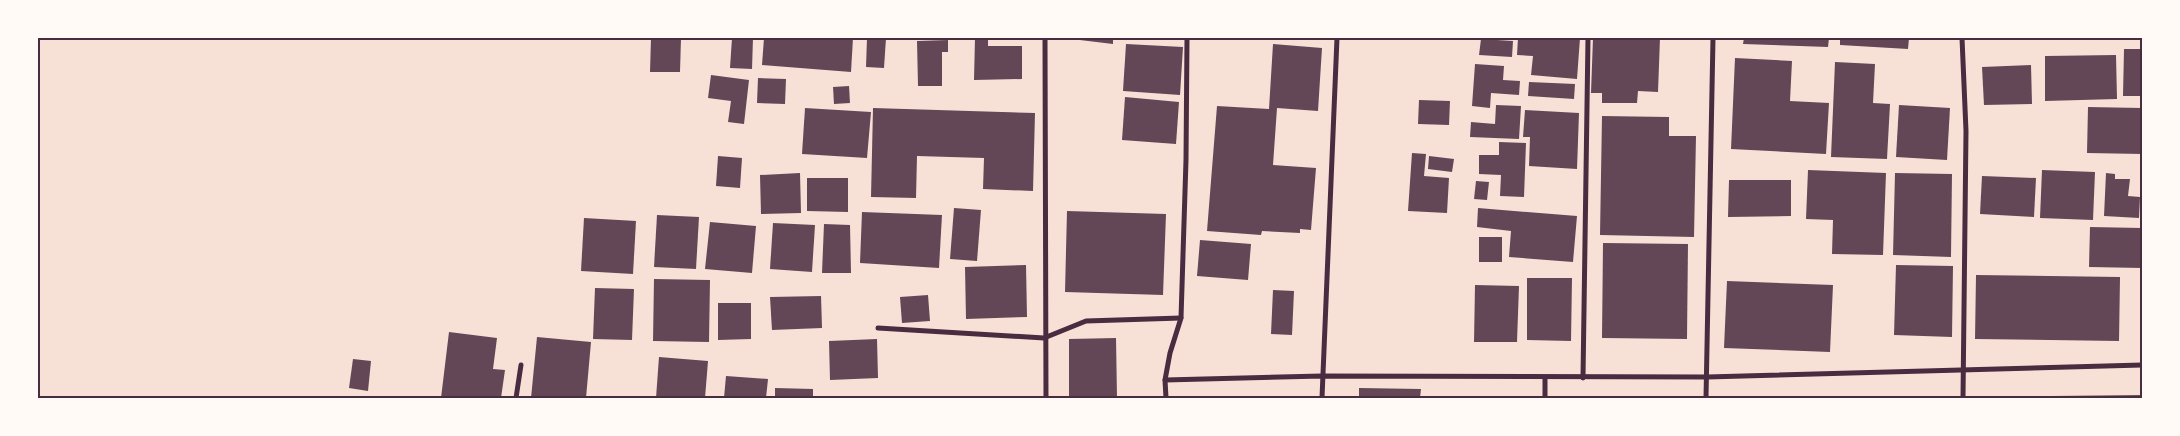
<svg xmlns="http://www.w3.org/2000/svg" width="2180" height="436" viewBox="0 0 2180 436" font-family="Cabin,sans-serif">
<style>
.building{fill:#644757}
.lines{fill:none;stroke-linecap:round;stroke-linejoin:round}
.minor{stroke:#4a2c40;stroke-width:5}
.neatline{fill:none;stroke:#4a2c40;stroke-width:2}
</style>
<rect width="100%" height="100%" fill="#f7e1d7"/>
<g class="building">
<polygon points="651,38 681,38 680,72 650,72"/>
<polygon points="732,38 753,38 752,69 730,68"/>
<polygon points="764,38 853,38 851,72 762,65"/>
<polygon points="867,38 886,38 884,68 866,67"/>
<polygon points="975,38 988,38 988,46 1022,46 1022,79 974,80"/>
<polygon points="1063,38 1113,38 1113,44"/>
<polygon points="1518,38 1580,38 1577,79 1531,75 1533,56 1517,55"/>
<polygon points="1593,38 1660,38 1658,92 1638,91 1637,103 1602,103 1602,93 1591,93"/>
<polygon points="1744,38 1829,38 1828,47 1743,44"/>
<polygon points="1840,38 1909,38 1908,49 1840,45"/>
<polygon points="1928,38 1953,38 1953,40 1928,39"/>
<polygon points="1481,39 1513,41 1512,57 1479,55"/>
<polygon points="948,40 948,52 942,52 942,86 918,86 917,41"/>
<polygon points="1126,44 1183,47 1180,95 1123,91"/>
<polygon points="1273,44 1322,48 1318,111 1277,108 1273,165 1316,168 1311,230 1300,229 1300,233 1262,231 1261,235 1207,231 1217,106 1269,109"/>
<polygon points="2124,49 2142,49 2142,96 2123,96"/>
<polygon points="2116,55 2117,99 2045,101 2045,56"/>
<polygon points="1735,58 1792,61 1790,101 1829,103 1826,154 1731,149"/>
<polygon points="1835,62 1875,64 1873,103 1890,104 1887,159 1831,157"/>
<polygon points="1475,64 1504,66 1503,80 1520,81 1519,95 1491,93 1490,108 1472,106"/>
<polygon points="2031,65 2032,104 1984,105 1982,67"/>
<polygon points="711,75 749,80 744,124 728,122 731,101 708,98"/>
<polygon points="758,78 786,79 785,104 757,103"/>
<polygon points="1529,82 1575,84 1574,99 1528,96"/>
<polygon points="849,86 850,103 834,104 833,87"/>
<polygon points="1125,97 1179,102 1176,144 1122,140"/>
<polygon points="1419,100 1450,101 1449,125 1418,124"/>
<polygon points="1496,105 1521,106 1519,139 1470,137 1471,122 1495,124"/>
<polygon points="1899,105 1950,108 1947,160 1896,157"/>
<polygon points="2088,107 2142,108 2142,154 2087,153"/>
<polygon points="805,108 871,112 867,158 802,154"/>
<polygon points="873,108 1035,113 1033,191 983,189 984,158 917,156 916,198 871,197"/>
<polygon points="1525,110 1579,113 1577,169 1529,166 1530,137 1523,137"/>
<polygon points="1602,116 1669,117 1669,136 1696,136 1694,237 1600,235"/>
<polygon points="1499,142 1526,143 1524,197 1500,196 1501,175 1479,174 1479,155 1499,155"/>
<polygon points="1412,153 1426,154 1424,176 1449,178 1447,213 1408,211"/>
<polygon points="718,156 742,158 740,188 716,186"/>
<polygon points="1429,156 1454,159 1452,172 1428,169"/>
<polygon points="1808,170 1886,173 1883,255 1832,254 1833,220 1806,219"/>
<polygon points="2042,170 2095,172 2093,220 2040,218"/>
<polygon points="800,173 801,213 761,214 760,175"/>
<polygon points="1895,173 1952,174 1951,257 1893,255"/>
<polygon points="2106,173 2115,174 2115,179 2130,179 2128,196 2140,197 2139,218 2104,216"/>
<polygon points="1982,176 2036,178 2034,217 1980,214"/>
<polygon points="807,178 848,178 848,212 807,211"/>
<polygon points="1729,180 1791,180 1791,216 1728,217"/>
<polygon points="1476,181 1489,182 1487,200 1474,199"/>
<polygon points="954,208 981,210 977,261 950,259"/>
<polygon points="1478,208 1577,216 1573,262 1509,257 1511,231 1477,227"/>
<polygon points="1067,211 1166,214 1163,295 1065,292"/>
<polygon points="862,212 942,215 939,268 860,263"/>
<polygon points="657,215 699,217 696,269 654,267"/>
<polygon points="584,218 636,221 633,274 581,271"/>
<polygon points="710,222 756,226 752,273 705,269"/>
<polygon points="773,223 815,225 812,272 770,269"/>
<polygon points="824,224 850,225 851,273 822,273"/>
<polygon points="2090,227 2142,228 2142,268 2089,267"/>
<rect x="1479" y="237" width="23" height="25"/>
<polygon points="1200,240 1251,244 1248,280 1197,276"/>
<polygon points="1603,243 1688,244 1687,339 1602,338"/>
<polygon points="1026,265 1027,317 966,319 965,267"/>
<polygon points="1896,265 1953,266 1952,337 1894,335"/>
<polygon points="1976,275 2120,277 2119,341 1975,339"/>
<polygon points="1527,278 1572,278 1571,341 1527,340"/>
<polygon points="654,279 710,280 709,342 653,341"/>
<polygon points="1727,281 1833,285 1830,352 1724,348"/>
<polygon points="1475,285 1519,286 1517,342 1474,342"/>
<polygon points="595,288 634,289 632,340 593,339"/>
<polygon points="1273,290 1294,291 1292,335 1271,334"/>
<polygon points="928,295 930,321 902,323 900,297"/>
<polygon points="821,296 822,328 772,330 770,297"/>
<polygon points="718,303 751,303 751,339 718,340"/>
<polygon points="449,332 497,338 493,369 505,370 501,398 441,398"/>
<polygon points="537,337 591,342 586,398 531,398"/>
<polygon points="1116,338 1117,398 1069,398 1069,339"/>
<polygon points="877,339 878,378 830,380 829,341"/>
<polygon points="659,357 708,361 705,398 656,398"/>
<polygon points="353,359 371,361 368,391 349,388"/>
<polygon points="726,376 768,379 766,398 724,398"/>
<polygon points="775,388 813,389 813,398 775,398"/>
<polygon points="1359,388 1421,389 1420,398 1359,398"/>
<polygon points="2142,395 2142,398 2052,398 2052,396"/>
</g>
<g class="lines">
<g class="minor">
<polyline points="1045,38 1046,398"/>
<polyline points="1962,38 1966,131 1963,398"/>
<polyline points="878,328 1044,338 1086,321 1181,318"/>
<polyline points="1583,378 1588,38"/>
<polyline points="1165,380 1322,376 1707,377 2142,365"/>
<polyline points="516,398 521,365"/>
<polyline points="1166,398 1165,380 1170,353 1181,318 1186,160 1187,38"/>
<polyline points="1322,398 1337,38"/>
<polyline points="1545,398 1545,378"/>
<polyline points="1706,398 1713,38"/>
</g>
</g>
<rect width="2180" height="436" fill="none" stroke="#fffaf5" stroke-width="78"/>
<rect x="39" y="39" width="2102" height="358" class="neatline"/>
</svg>
